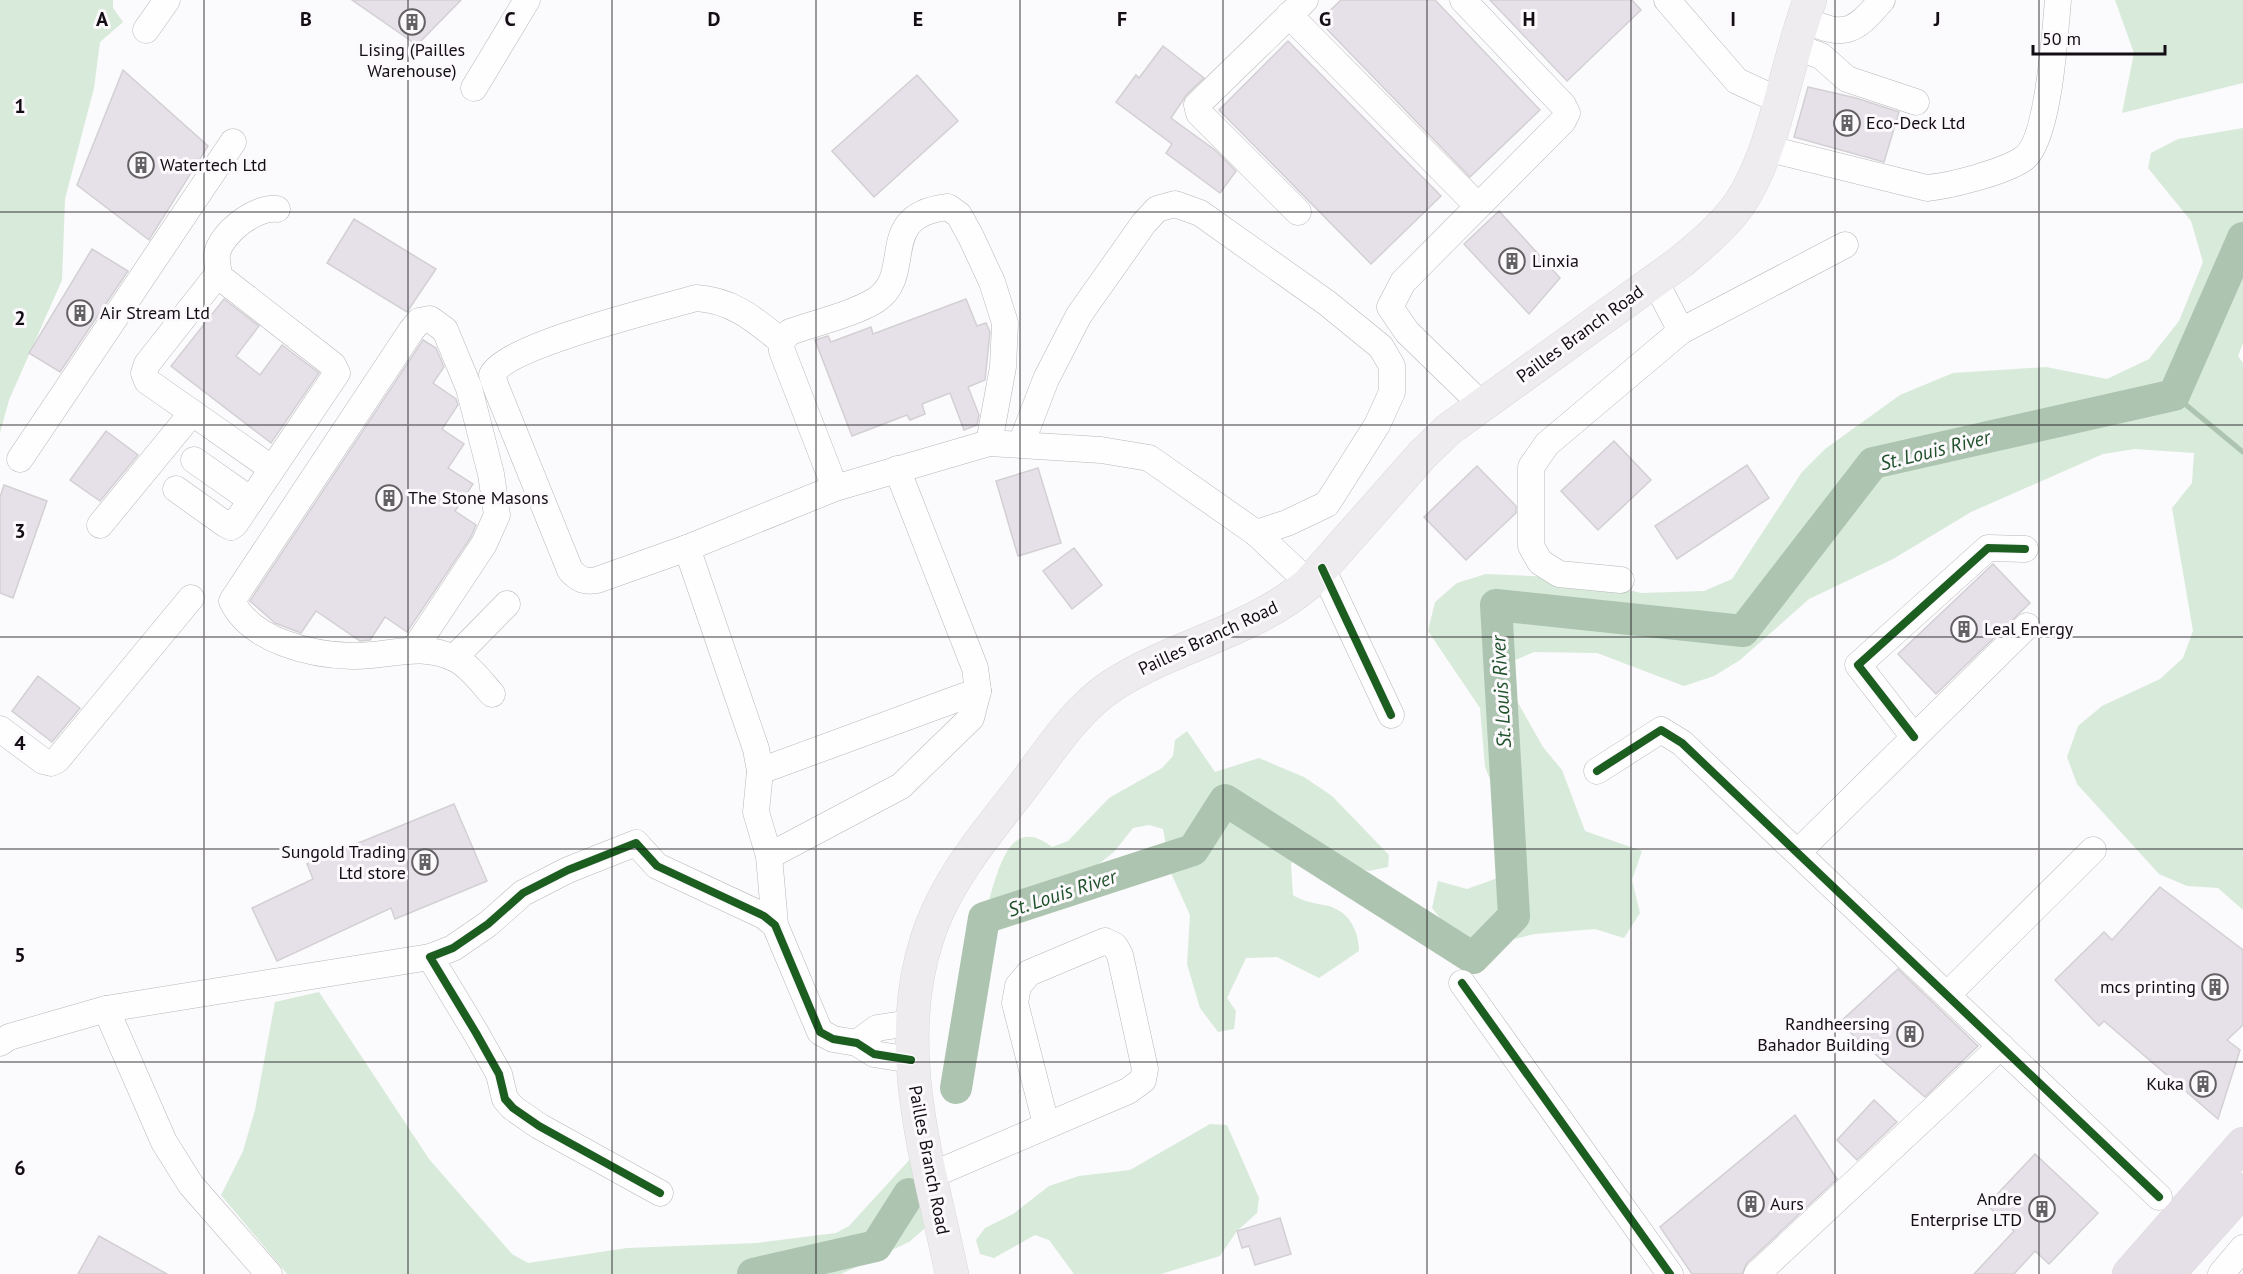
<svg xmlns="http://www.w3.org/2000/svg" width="2243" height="1274" viewBox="0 0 2243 1274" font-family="'PT Sans',sans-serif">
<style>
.green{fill:#d8eada}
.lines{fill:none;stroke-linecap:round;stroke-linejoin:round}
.stream{stroke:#adc4b0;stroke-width:5}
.river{stroke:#adc4b0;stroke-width:32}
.building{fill:#e6e1e9;stroke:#d3d0d4;stroke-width:1.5}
.minor-casing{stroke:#b8b6b9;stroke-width:27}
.major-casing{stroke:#d8d7d9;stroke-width:34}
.highway-casing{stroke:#d8d7d9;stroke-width:34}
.minor{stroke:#fefeff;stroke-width:26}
.major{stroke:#efecf0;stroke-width:33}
.highway{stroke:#e5dfe7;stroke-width:33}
.cycleway-casing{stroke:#fcf9fd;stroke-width:11}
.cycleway{stroke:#1b5e20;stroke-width:8}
.grid{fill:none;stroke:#130e14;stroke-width:1.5;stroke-opacity:0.55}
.labels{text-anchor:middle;stroke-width:6;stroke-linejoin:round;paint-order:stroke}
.poi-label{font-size:18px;fill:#130e14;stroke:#fcf9fd;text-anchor:start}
.street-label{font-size:18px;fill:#130e14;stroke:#fcf9fd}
.water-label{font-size:20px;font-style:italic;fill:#1f512a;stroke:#fcf9fd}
.grid-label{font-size:20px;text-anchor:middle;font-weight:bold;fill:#130e14;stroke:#fcf9fd;stroke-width:6;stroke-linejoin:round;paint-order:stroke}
</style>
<rect width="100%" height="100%" fill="#fbfafc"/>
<g class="green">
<polygon points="0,0 113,0 113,8 123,22 100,42 94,88 65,199 62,280 9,400 0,433"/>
<polygon points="2115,0 2243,0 2243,83 2122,113 2134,53"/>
<polygon points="2243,128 2243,343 2238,356 2243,363 2243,910 2218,888 2187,886 2159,874 2077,784 2067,757 2078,726 2102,706 2160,679 2183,658 2193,631 2172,508 2192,483 2194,453 2135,449 2103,454 1971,512 1893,559 1809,599 1740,660 1714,676 1684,686 1597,653 1534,652 1508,663 1513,694 1543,747 1562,770 1585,831 1642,851 1632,880 1640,913 1624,938 1595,929 1535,934 1476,948 1451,932 1432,908 1438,881 1467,889 1495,879 1511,854 1508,824 1485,767 1480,708 1428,631 1435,602 1457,583 1486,574 1579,578 1641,593 1704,591 1732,579 1802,472 1825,449 1900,395 1953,373 2046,367 2107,379 2149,359 2179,321 2203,262 2191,221 2148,168 2151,153 2178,139"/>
<path d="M1187 731 1215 772 1259 758 1304 777 1332 796 1389 855 1388 867 1369 871 1298 850 1291 864 1293 895C1310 906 1325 902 1338 910 1353 918 1359 937 1359 951L1319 978 1277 957 1246 958 1227 998 1236 1011 1234 1029 1218 1032 1200 1008 1187 964 1190 915 1171 873 1163 829 1149 825 1133 828 1114 852 1029 919 989 900C999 868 1010 814 1052 847L1068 841 1109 798 1162 768 1173 756 1175 740Z"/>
<polygon points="319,992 429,1159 512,1254 528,1263 627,1248 757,1243 836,1233 849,1226 912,1157 932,1222 909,1242 841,1274 287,1274 221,1195 243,1151 255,1110 275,1002"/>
<polygon points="1210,1124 1227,1125 1259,1198 1257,1213 1237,1231 1220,1256 1161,1274 1074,1274 1049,1240 1035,1235 994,1258 980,1254 976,1240 985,1228 1013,1214 1049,1186 1079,1176 1130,1170"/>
</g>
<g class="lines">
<polyline class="stream" points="2174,395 2243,452"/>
<g class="river">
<polyline points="956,1088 984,918 1193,850 1225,800 1473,958 1514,916 1496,605 1743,631 1873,463 2174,395 2243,238"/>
<polyline points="753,1274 876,1246 909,1194"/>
</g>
</g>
<g class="building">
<polygon points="352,0 461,0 417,45"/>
<polygon points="1341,0 1435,0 1540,110 1470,177 1319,21"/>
<polygon points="1490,0 1632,0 1641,10 1567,81"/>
<polygon points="1288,41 1441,196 1371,264 1219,110"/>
<polygon points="1163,46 1204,78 1187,94 1171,118 1215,150 1236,171 1220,193 1166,153 1172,144 1116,102 1136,75 1139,78"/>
<polygon points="123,70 208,146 149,240 77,185"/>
<polygon points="917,75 958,121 874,197 832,151"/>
<polygon points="1808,87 1856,98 1899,112 1884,162 1794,137"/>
<polygon points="1499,211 1560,278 1529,314 1464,244"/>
<polygon points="354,219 436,269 407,312 327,263"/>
<polygon points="92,249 128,271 60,372 29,353"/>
<polygon points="224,299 259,326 236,356 260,375 282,345 319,373 271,443 171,366"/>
<polygon points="966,299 977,326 986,323 990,332 985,380 968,387 979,415 977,425 964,430 950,393 922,404 925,414 910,420 907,415 852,436 815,340 828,336 831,342 871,327 873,334"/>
<polygon points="423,340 436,348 444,367 433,383 456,399 458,405 442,429 464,444 448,468 473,484 455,511 476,525 471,537 407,632 385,617 370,640 360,641 316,611 301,633 275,623 250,601"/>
<polygon points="106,431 138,455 100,501 70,480"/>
<polygon points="1614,441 1651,480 1598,530 1561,491"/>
<polygon points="1747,465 1769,498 1677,559 1655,526"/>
<polygon points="1477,466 1516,506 1516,513 1466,560 1424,517"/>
<polygon points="1038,468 1061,543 1018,556 996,481"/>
<polygon points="4,485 47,501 13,598 0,593 0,497"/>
<polygon points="1074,548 1102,585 1072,609 1043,571"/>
<polygon points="1993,564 2030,603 1936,694 1898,654"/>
<polygon points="38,676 80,708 52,742 12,711"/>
<polygon points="454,804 487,881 395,919 391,908 277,961 252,908 313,879 307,864"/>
<polygon points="2160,887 2243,950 2243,1025 2227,1040 2240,1050 2218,1119 2104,1021 2099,1026 2055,980 2104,932 2112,940"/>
<polygon points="1898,969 1978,1046 1925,1097 1839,1023"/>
<polygon points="1874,1100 1897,1122 1857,1160 1837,1140"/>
<polygon points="1795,1115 1837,1179 1747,1263 1742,1274 1692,1274 1660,1227"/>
<polygon points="2035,1154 2098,1213 2049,1264 2035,1251 2014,1274 1974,1274 2014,1231 1987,1205"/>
<polygon points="1280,1218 1291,1254 1255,1265 1249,1246 1242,1248 1237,1231"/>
<polygon points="99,1236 167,1274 78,1274"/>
</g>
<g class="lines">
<g class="minor-casing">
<g id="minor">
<polyline points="1463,0 1563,105 1567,113 1563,121 1403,282 1390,307 1407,332 1482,405"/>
<polyline points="1667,0 1737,81 1778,100"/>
<polyline points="1289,15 1478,206"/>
<path d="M1802 19C1844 37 1852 35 1882 0"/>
<polyline points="146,30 167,0"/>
<polyline points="1794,46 1821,56 1847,79 1916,102"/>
<polyline points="474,88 527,0"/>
<path d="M1765 148 1927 188C1950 186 2004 172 2023 159 2049 142 2055 32 2058 0"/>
<polyline points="1298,212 1199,113 1197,105 1305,0"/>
<path d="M219 278C219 271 216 261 217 254 221 233 256 206 277 209"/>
<polyline points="1655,281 1681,331"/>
<path d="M781 341C754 319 732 300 696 298 658 309 507 345 492 375L496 387 570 570C579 580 585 582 597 580L687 548 835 488 989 443 1101 450 1149 458 1256 533 1309 583"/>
<polyline points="1021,444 1046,379 1079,315 1144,223 1157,209 1175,204 1200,213 1327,303 1381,347 1392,366 1392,392 1377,425 1327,504 1287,523 1256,533"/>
<polyline points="20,459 233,142"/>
<polyline points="194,460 251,500"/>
<path d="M835 488 782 351 781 341 790 332C815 323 854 314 876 300 916 274 874 215 948 207L959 215 971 237 992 282 1005 323 1003 367 989 443"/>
<polyline points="176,489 225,524 231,527 235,524 337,373 333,365 225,281 214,279 147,364 144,373 147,381 271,468"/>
<polyline points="100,525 192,413"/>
<polyline points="687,548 756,749 760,771 756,812 769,856"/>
<polyline points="1322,568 1391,715"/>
<polyline points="1621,580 1559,574 1540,562 1531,546 1531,467 1547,444 1681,331 1845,245"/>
<path d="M415 648 484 544 497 515 491 474 469 388 445 330 430 319 419 321 411 331 232 601C251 641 311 655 352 656 389 657 419 641 456 659 471 667 481 682 492 694"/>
<polyline points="454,658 507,604"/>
<polyline points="0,729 43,761 51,763 57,760 191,598"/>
<polyline points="1914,737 1858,665 1988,548 2025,549"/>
<polyline points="760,771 978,691"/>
<polyline points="1597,771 1661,730 1682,743 2159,1197"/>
<polyline points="1798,852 2027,626"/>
<polyline points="775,925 769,856 901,786 971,718 978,691 975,668 897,469"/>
<polyline points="1462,983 1670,1274"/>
<polyline points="1948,994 2093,850"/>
<polyline points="106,1009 164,1142 191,1185 269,1274"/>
<polyline points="0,1043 9,1037 106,1009 430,957"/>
<polyline points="857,1043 877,1028 910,1023"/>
<polyline points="932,1175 1128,1091 1143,1080 1145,1069 1120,955 1115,946 1105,941 1029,973 1018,986 1015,1003 1046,1124"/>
<polyline points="660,1193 539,1126 513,1108 505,1099 499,1074 476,1033 430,957 453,948 488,924 523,893 568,870 636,843 657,866 764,916 775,925 820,1032 833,1039 857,1043 874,1054 911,1060"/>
<polyline points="1757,1274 2001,1046"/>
<polyline points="2221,1274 2243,1248"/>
</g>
</g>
<g class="major-casing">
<path id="major" d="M952 1274C929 1164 891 1050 927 939 944 885 982 838 1017 794 1046 757 1073 711 1113 685 1175 645 1252 632 1309 583L1423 454 1449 429 1682 261C1703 243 1724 226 1740 203 1776 149 1786 62 1810 0"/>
</g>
<g class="highway-casing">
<g id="highway">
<polyline points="2129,1274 2243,1144"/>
<polyline points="2168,1274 2243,1190"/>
</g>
</g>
<use href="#minor" class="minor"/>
<use href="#major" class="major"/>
<use href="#highway" class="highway"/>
<g class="cycleway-casing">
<g id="cycleway">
<polyline points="1322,568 1391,715"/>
<polyline points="1914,737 1858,665 1988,548 2025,549"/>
<polyline points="1597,771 1661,730 1682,743 2159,1197"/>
<polyline points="1462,983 1670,1274"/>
<polyline points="660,1193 539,1126 513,1108 505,1099 499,1074 476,1033 430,957 453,948 488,924 523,893 568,870 636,843 657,866 764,916 775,925 820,1032 833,1039 857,1043 874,1054 911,1060"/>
</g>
</g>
<use href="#cycleway" class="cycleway"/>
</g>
<path class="grid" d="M204 0V1274M408 0V1274M612 0V1274M816 0V1274M1020 0V1274M1223 0V1274M1427 0V1274M1631 0V1274M1835 0V1274M2039 0V1274M0 212H2243M0 425H2243M0 637H2243M0 849H2243M0 1062H2243"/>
<defs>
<g id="building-ring" transform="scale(1.35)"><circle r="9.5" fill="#fcf9fd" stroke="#646165" stroke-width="1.5"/><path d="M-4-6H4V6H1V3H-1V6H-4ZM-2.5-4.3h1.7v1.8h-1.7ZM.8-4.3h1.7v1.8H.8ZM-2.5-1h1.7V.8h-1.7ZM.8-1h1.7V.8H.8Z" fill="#646165"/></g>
</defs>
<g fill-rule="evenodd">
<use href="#building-ring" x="412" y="22"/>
<use href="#building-ring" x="1847" y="123"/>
<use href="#building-ring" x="141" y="165"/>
<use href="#building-ring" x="1512" y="261"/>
<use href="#building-ring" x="80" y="313"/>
<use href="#building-ring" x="389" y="498"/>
<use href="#building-ring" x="1964" y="629"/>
<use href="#building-ring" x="425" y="862"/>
<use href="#building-ring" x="2215" y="987"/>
<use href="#building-ring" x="1910" y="1034"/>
<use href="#building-ring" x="2203" y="1084"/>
<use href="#building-ring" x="1751" y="1204"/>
<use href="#building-ring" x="2042" y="1209"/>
</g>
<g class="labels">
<g class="poi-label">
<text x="412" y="56" text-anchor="middle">Lising (Pailles<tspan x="412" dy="21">Warehouse)</tspan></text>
<text x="1866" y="129">Eco-Deck Ltd</text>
<text x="160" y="171">Watertech Ltd</text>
<text x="1532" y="267">Linxia</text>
<text x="100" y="319">Air Stream Ltd</text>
<text x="408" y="504">The Stone Masons</text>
<text x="1984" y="635">Leal Energy</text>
<text x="406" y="858" text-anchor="end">Sungold Trading<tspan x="406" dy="21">Ltd store</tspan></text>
<text x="2196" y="993" text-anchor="end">mcs printing</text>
<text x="1890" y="1030" text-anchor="end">Randheersing<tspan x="1890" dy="21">Bahador Building</tspan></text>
<text x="2184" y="1090" text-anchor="end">Kuka</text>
<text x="2022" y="1205" text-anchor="end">Andre<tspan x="2022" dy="21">Enterprise LTD</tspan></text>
<text x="1770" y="1210">Aurs</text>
</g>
<g class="street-label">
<text transform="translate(1580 334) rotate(-36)" y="6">Pailles Branch Road</text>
<text transform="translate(1208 638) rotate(-25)" y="6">Pailles Branch Road</text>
<text transform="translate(929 1160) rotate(79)" y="6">Pailles Branch Road</text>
</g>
<g class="water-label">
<text transform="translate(1935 450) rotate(-14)" y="7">St. Louis River</text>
<text transform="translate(1501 692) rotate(-93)" y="7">St. Louis River</text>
<text transform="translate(1062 893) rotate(-18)" y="7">St. Louis River</text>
</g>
</g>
<g class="grid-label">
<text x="102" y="26">A</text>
<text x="306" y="26">B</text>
<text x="510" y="26">C</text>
<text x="714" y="26">D</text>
<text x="918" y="26">E</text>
<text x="1122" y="26">F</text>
<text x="1325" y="26">G</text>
<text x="1529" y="26">H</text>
<text x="1733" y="26">I</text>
<text x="1937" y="26">J</text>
<text x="20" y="113">1</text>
<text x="20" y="325">2</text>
<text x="20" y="538">3</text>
<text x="20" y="750">4</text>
<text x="20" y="962">5</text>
<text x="20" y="1175">6</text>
</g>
<path d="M2033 45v9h132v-9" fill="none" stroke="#130e14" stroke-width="3"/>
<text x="2042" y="45" font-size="18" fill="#130e14" stroke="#fcf9fd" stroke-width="4.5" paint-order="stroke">50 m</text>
</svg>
